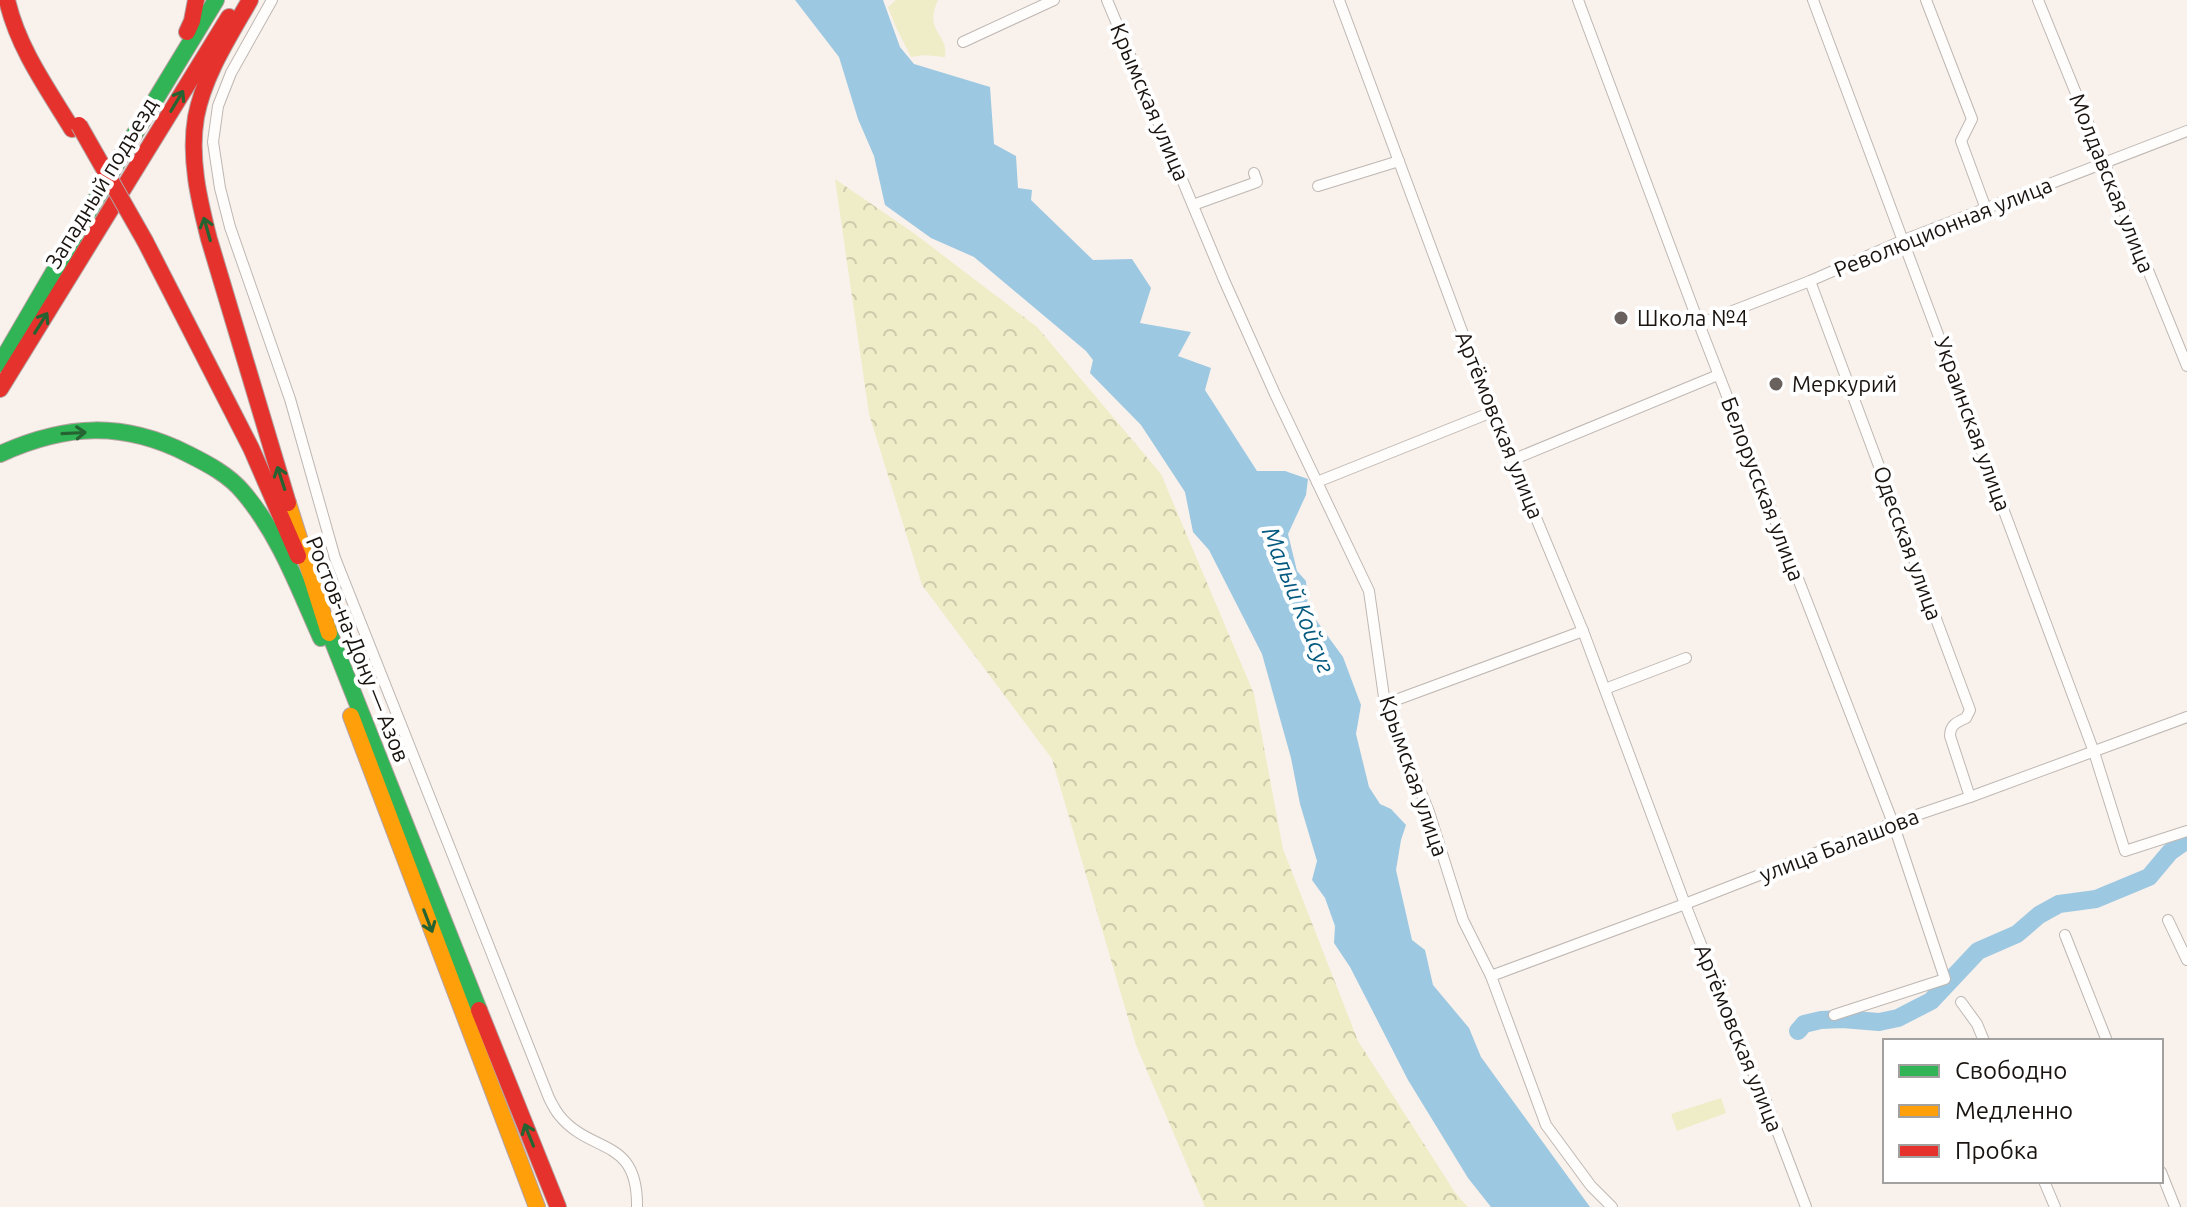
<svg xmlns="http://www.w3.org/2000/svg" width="2187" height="1207" viewBox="0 0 2187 1207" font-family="Ubuntu,sans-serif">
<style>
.grass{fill:#eeedc7}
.forest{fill:url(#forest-crowns)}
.water{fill:#9dc8e2}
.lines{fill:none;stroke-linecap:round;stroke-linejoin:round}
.river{stroke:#9dc8e2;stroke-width:18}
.street-casing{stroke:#beb7b2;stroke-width:12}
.fast-casing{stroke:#b6a2a2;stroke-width:18}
.slow-casing{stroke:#b6a2a2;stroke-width:18}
.jam-casing{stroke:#b6a2a2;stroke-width:18}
.street{stroke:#fefdfc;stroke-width:10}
.fast{stroke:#30b455;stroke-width:16}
.slow{stroke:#ff9f0a;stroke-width:16}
.jam{stroke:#e5322d;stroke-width:16}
.jam-bridge-casing{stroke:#b6a2a2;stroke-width:18;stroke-linecap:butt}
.jam-bridge{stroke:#e5322d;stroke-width:16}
.oneway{stroke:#256432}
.poi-dot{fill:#68615d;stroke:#fff;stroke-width:3}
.labels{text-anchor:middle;stroke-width:8;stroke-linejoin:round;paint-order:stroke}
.street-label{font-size:22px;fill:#1a1410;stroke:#fff}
.poi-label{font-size:22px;fill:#1a1410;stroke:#fff;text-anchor:start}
.water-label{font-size:24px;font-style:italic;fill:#04597f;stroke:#fff}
</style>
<defs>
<pattern id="forest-crowns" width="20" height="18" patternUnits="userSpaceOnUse" patternTransform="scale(2)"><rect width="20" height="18" fill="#eeedc7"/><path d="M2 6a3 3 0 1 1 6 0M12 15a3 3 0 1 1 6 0" fill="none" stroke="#cccaaa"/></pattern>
</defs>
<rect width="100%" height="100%" fill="#f9f1eb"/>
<g class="grass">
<path d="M896 0H938C923 32 949 33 945 57L924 55 911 57 896 27 888 7Z"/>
<polygon points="1721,1098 1726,1113 1677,1131 1671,1114"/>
</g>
<polygon class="forest" points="835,179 915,234 1037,327 1161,474 1254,694 1283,849 1358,1041 1456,1194 1468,1207 1205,1207 1136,1045 1052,759 922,585 869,414"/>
<polygon class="water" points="795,0 883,0 900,47 914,64 990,87 994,144 1016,156 1018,188 1032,190 1031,200 1093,260 1132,259 1151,288 1140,323 1191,332 1178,356 1211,368 1205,390 1257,471 1285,471 1308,479 1306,495 1288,534 1297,571 1306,581 1308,609 1343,657 1361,705 1356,734 1369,787 1380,804 1391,809 1406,825 1401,840 1396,870 1412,940 1425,950 1433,985 1469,1028 1481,1057 1590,1207 1491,1207 1468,1178 1408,1080 1350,967 1334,943 1335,926 1325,898 1312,880 1317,861 1300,804 1291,758 1262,654 1209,550 1193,532 1185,492 1141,425 1090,373 1093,360 1086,351 974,257 931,238 885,205 874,156 858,119 839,57"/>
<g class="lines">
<polyline class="river" points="1798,1031 1804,1024 1821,1020 1842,1019 1879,1022 1898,1018 1931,1001 1978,951 2017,934 2039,915 2059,904 2096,899 2149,877 2170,852 2187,840"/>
<g class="street-casing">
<g id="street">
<path d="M272 0 231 73 218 106 213 142 220 188 230 227 290 399 335 558 549 1098C552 1104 555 1110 559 1115 591 1155 638 1136 637 1207"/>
<polyline points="1107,0 1224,280 1275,394 1369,591 1385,704 1429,812 1463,920 1491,976 1546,1125 1591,1186 1612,1207"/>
<polyline points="1339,0 1492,412 1583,631 1685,904 1742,1048 1765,1099 1806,1207"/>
<polyline points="1578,0 1699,324 1893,823 1945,979 1834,1015"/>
<polyline points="1813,0 2094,752 2125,851 2187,831"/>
<polyline points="1926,0 1972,119 1961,141 1986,209"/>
<polyline points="2038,0 2187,366"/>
<polyline points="963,42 1054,0"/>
<polyline points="1318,186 1399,161"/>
<polyline points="1193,205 1257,182 1254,173"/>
<path d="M1810 281 1970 710 1966 718C1957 722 1950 725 1950 736L1970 797"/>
<polyline points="1699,324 1810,281 1904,240 2187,131"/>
<polyline points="1512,460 1718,375"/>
<polyline points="1317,482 1492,412"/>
<polyline points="1605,689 1686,658"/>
<polyline points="1385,704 1583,631"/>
<polyline points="2168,920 2187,960"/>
<polyline points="2065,935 2107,1041"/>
<polyline points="1491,976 1685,904 1893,823 1970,797 2187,717"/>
<polyline points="1961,1002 1977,1024 1984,1041"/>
<polyline points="2161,1172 2175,1207"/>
<polyline points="2044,1181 2055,1207"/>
</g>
</g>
<g class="fast-casing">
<g id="fast">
<polyline points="0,364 123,153 216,0"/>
<path d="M0 454C66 424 123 421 188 454 208 464 229 475 243 492 279 534 299 589 321 638"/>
<polyline points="325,622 479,1010"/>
</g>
</g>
<g class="slow-casing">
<g id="slow">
<polyline points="288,503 329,633"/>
<polyline points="351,716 537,1207"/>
</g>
</g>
<g class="jam-casing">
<g id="jam">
<path d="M7 0C18 48 47 88 72 129"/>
<path d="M250 0C229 37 204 75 196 117 189 158 199 200 209 239L288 503"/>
<polyline points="187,32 192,21 196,0"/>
<polyline points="145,241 251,448 298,556"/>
<polyline points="0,389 229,17"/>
<polyline points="479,1010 558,1207"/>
</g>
</g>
<use href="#street" class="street"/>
<use href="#fast" class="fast"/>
<use href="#slow" class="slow"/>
<use href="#jam" class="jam"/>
<g class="jam-bridge-casing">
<polyline id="jam-bridge" points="79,125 145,241"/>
</g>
<use href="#jam-bridge" class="jam-bridge"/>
</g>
<defs><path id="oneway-shaft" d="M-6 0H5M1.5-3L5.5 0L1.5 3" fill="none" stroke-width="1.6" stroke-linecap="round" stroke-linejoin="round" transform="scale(2)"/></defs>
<g class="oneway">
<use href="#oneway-shaft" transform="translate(177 101) rotate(-59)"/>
<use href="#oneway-shaft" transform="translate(207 229) rotate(-106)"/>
<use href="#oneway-shaft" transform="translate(41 323) rotate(-58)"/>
<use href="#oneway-shaft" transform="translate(74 433) rotate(-3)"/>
<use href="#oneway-shaft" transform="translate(281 478) rotate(-108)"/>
<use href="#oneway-shaft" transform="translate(428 921) rotate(69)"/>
<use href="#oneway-shaft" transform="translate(529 1135) rotate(-112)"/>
</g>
<g class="poi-dot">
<circle cx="1621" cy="318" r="8"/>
<circle cx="1776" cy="384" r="8"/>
</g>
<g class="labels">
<g class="street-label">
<text transform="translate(1150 102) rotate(67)" y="8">Крымская улица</text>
<text transform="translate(101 183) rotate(-59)" y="8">Западный подъезд</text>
<text transform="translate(2112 183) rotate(68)" y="8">Молдавская улица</text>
<text transform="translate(1943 227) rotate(-22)" y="8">Революционная улица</text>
<text transform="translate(1973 424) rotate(70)" y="8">Украинская улица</text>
<text transform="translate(1500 425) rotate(68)" y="8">Артёмовская улица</text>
<text transform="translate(1763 489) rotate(69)" y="8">Белорусская улица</text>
<text transform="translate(1908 543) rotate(70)" y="8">Одесская улица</text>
<text transform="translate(358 649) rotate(68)" y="8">Ростов-на-Дону — Азов</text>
<text transform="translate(1414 776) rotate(71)" y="8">Крымская улица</text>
<text transform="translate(1839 845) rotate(-21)" y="8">улица Балашова</text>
<text transform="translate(1739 1038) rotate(68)" y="8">Артёмовская улица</text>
</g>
<g class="poi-label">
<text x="1637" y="326">Школа №4</text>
<text x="1792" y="392">Меркурий</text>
</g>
<g class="water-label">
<text transform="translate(1298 600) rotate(68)" y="8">Малый Койсуг</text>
</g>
</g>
<rect x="1883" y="1039" width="280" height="144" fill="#ffffff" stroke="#a3a19f" stroke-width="2"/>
<rect x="1899" y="1065" width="40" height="12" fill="#30b455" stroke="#a3a19f" stroke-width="2"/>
<text x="1955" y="1079" font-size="24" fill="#1a1410">Свободно</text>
<rect x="1899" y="1105" width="40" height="12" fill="#ff9f0a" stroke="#a3a19f" stroke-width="2"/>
<text x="1955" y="1119" font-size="24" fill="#1a1410">Медленно</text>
<rect x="1899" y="1145" width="40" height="12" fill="#e5322d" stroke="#a3a19f" stroke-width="2"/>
<text x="1955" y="1159" font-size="24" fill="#1a1410">Пробка</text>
</svg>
